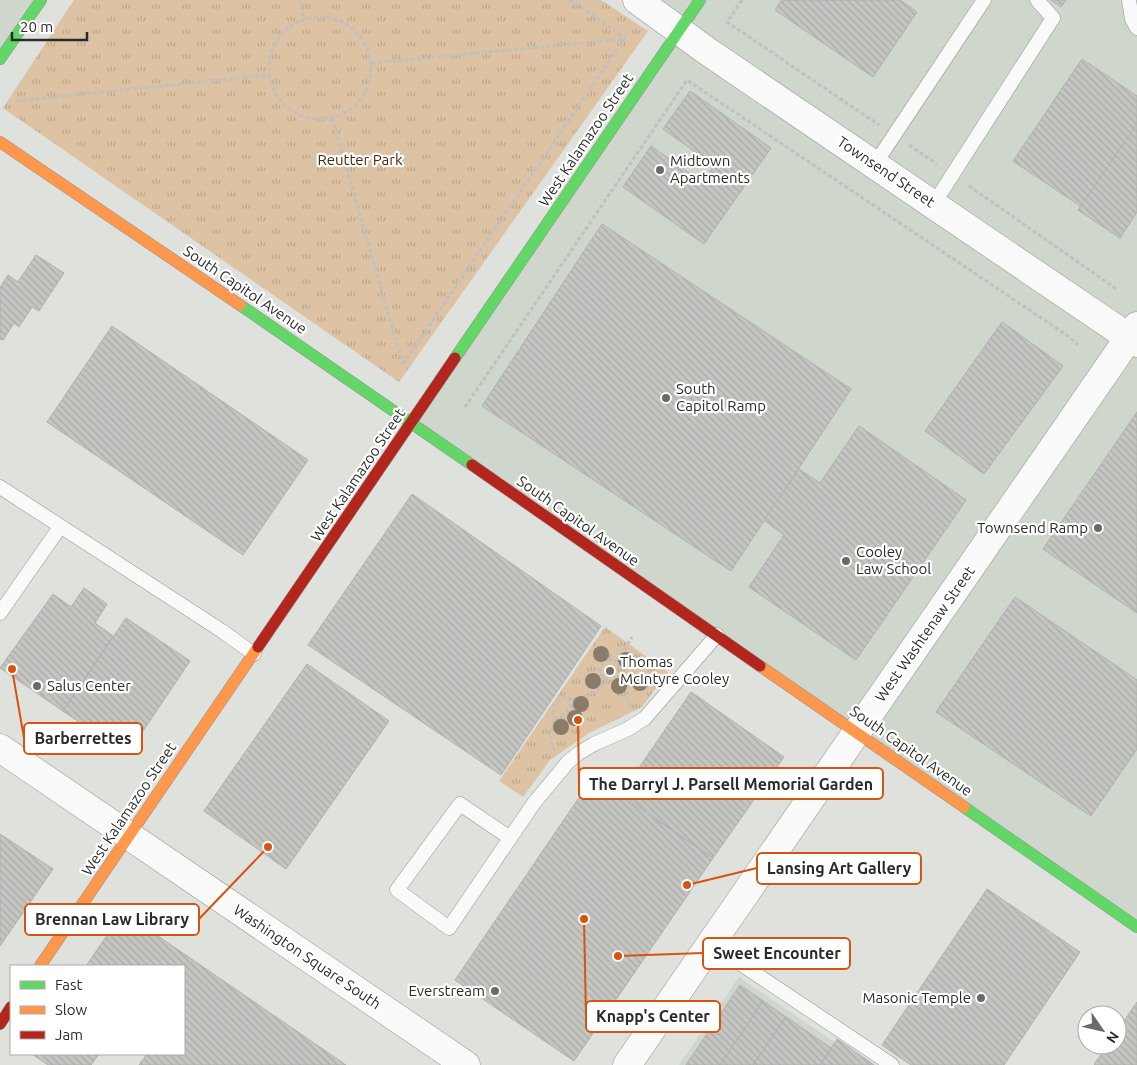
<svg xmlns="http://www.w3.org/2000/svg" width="1137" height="1065" viewBox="0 0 1137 1065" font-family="Ubuntu,sans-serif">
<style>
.built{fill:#cfd6cc}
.park{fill:url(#park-tufts)}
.building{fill:url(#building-back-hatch);stroke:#afb0ad}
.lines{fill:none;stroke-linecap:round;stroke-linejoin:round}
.lane-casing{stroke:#949692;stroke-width:15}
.street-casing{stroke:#949692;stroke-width:29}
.fast-casing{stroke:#949692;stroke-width:12}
.slow-casing{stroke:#949692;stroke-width:12}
.jam-casing{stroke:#949692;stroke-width:12}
.path{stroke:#c0c0c0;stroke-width:3;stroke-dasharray:4 2.5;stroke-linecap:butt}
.lane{stroke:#fafafa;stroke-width:14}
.street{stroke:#fafafa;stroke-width:28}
.fast{stroke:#63d668;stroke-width:11}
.slow{stroke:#ff974d;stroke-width:11}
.jam{stroke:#b3261e;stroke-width:11}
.tree{fill:#897c6a}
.poi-dot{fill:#6a6b68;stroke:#fff;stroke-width:2}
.labels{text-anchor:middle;stroke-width:4.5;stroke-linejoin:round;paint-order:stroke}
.street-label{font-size:15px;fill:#2b2c2a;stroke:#fff}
.park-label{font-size:15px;fill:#442a0d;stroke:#fff}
.poi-label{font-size:15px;fill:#2b2c2a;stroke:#fff;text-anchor:start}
.leader{fill:none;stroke:#d5540f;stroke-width:2}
.callout-dot{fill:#d5540f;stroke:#fff;stroke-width:2}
.callout{fill:#fff;stroke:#d5540f;stroke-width:2}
.callout-label{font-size:16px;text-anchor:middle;font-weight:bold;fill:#2b2c2a}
</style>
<defs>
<pattern id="park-tufts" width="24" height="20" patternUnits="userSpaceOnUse" patternTransform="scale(1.25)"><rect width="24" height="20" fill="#ddc2a3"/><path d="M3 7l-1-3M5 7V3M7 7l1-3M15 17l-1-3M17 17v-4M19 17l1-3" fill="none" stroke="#bea78c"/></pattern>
<pattern id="building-back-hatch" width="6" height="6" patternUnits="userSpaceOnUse" patternTransform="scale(1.25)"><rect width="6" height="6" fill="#c5c6c2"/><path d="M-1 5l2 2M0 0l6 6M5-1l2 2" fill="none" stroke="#a9aaa7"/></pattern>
</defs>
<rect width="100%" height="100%" fill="#dee1dc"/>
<g class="built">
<polygon points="0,0 41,0 0,59"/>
<polygon points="637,0 1137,0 1137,927 412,422 679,31"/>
<polygon points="739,977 868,1065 679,1065"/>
</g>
<g class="park">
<polygon points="74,0 601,0 648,31 399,382 3,108"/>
<polygon points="605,627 668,672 642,707 589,733 550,760 523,797 499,781"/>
</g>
<g class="building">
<polygon points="782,0 900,0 917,12 873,77 775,10"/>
<polygon points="1051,0 1066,0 1061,7"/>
<polygon points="1082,59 1137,96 1137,124 1082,207 1013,161"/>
<polygon points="690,91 771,148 704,244 623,187 651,146 695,177 694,179 701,184 716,163 709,159 708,161 663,129"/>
<polygon points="1137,124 1137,212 1120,238 1078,210"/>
<polygon points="602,224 851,389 731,571 482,406"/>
<polygon points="36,255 64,273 39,311 32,307 19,327 14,323 3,340 0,339 0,288 8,275 18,282"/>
<polygon points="1002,322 1063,366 984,474 925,431"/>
<polygon points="112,326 308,460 243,555 47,422"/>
<polygon points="1137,412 1137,613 1043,549"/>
<polygon points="859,426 966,500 856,660 749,587 784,535 764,520 799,469 820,483"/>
<polygon points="412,494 601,626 501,775 308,645"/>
<polygon points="84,588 107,604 95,623 113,636 63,711 0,668 53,594 71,607"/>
<polygon points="1015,597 1137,680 1137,749 1091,816 936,712"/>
<polygon points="126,618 190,661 127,755 63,711"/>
<polygon points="307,664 389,721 286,869 204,811"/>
<polygon points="691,692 784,757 713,858 621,794"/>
<polygon points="593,777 713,858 574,1061 455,980"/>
<polygon points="0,834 53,869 0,946"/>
<polygon points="987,889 1080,952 1004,1065 911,1065 882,1045"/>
<polygon points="123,912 346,1065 139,1065 147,1054 184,1054 184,966 86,966"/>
<polygon points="740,985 763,1001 720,1065 686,1065"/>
<polygon points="763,1001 786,1017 753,1065 720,1065"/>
<polygon points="1137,1002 1137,1065 1096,1065 1094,1064 1108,1045 1117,1045 1117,1031"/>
<polygon points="786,1017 831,1048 820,1065 753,1065"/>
<polygon points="837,1039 874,1065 820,1065"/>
<polygon points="32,1054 99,1054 91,1065 48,1065"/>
</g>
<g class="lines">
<g class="lane-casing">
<g id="lane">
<polyline points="1129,0 1132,19 1137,28"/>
<polyline points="875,164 984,0"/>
<polyline points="933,205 1053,18 1037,0"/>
<polyline points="0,487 222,631 254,654"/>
<polyline points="0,613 60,527"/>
<polyline points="510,838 460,804 397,890 449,928 534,803 568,762 579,753 594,744 628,729 645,718 717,635"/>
<polyline points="711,944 892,1065"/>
</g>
</g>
<g class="street-casing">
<g id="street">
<polyline points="637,0 707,51 1137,343"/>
<polyline points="0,748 466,1065"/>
<polyline points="627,1065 1137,326"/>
</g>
</g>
<g class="fast-casing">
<g id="fast">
<polyline points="0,59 41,0"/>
<polyline points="240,305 472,465"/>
<polyline points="455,358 700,0"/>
<polyline points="964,807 1137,927"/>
</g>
</g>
<g class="slow-casing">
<g id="slow">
<polyline points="0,142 240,305"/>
<polyline points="760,666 964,807"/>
<polyline points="40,966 258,647"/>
</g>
</g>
<g class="jam-casing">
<g id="jam">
<polyline points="472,465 760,666"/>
<polyline points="258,647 455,358"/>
<polyline points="0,1024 11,1007"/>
</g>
</g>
<g class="path">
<polyline points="300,0 304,19"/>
<polyline points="570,0 625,38"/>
<polyline points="742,0 727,22 879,125"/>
<circle cx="320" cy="68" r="51"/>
<polyline points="372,63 625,39"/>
<polyline points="16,101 269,75"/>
<polyline points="332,118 403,364"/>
<polyline points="909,145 937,164"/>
<polyline points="969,186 1118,290"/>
<polyline points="403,364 625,38"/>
<polyline points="465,407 687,80 1068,336 1078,345"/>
<polygon points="608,659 617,661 621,670 618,677 613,682 606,680 599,673 601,665"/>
<polyline points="617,661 632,637"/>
<polyline points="618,677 629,683"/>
<path d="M630 707C628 702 626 696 627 691 629 676 644 671 657 677"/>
<path d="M555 720C552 711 553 705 559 698L566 697 573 701"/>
<polyline points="555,750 551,745 550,735 555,720 567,712 573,701 597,691 606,680"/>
</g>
<use href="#lane" class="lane"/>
<use href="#street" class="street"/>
<use href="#fast" class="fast"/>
<use href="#slow" class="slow"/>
<use href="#jam" class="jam"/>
</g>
<g class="tree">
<circle cx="601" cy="654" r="8"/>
<circle cx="626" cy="660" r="8"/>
<circle cx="593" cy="681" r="8"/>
<circle cx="640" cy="683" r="8"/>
<circle cx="619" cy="686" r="8"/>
<circle cx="581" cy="704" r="8"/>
<circle cx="575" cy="718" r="8"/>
<circle cx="561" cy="727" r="8"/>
</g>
<g class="poi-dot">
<circle cx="660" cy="170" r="5"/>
<circle cx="666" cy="398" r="5"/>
<circle cx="1098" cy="528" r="5"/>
<circle cx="846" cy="561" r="5"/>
<circle cx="610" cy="671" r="5"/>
<circle cx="37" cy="686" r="5"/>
<circle cx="495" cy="991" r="5"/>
<circle cx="981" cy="998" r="5"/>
</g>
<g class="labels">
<g class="street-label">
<text transform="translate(586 140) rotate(-56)" y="5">West Kalamazoo Street</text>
<text transform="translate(886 172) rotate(34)" y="5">Townsend Street</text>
<text transform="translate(245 290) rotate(34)" y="5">South Capitol Avenue</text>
<text transform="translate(358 475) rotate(-56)" y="5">West Kalamazoo Street</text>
<text transform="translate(578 521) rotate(35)" y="5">South Capitol Avenue</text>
<text transform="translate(925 634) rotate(-55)" y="5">West Washtenaw Street</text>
<text transform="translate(911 751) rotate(35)" y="5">South Capitol Avenue</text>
<text transform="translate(129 809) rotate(-56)" y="5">West Kalamazoo Street</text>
<text transform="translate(307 957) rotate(34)" y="5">Washington Square South</text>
</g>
<g class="park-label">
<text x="360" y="165">Reutter Park</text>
</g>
<g class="poi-label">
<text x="670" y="166">Midtown<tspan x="670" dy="17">Apartments</tspan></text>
<text x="676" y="394">South<tspan x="676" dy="17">Capitol Ramp</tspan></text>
<text x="1088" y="533" text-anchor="end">Townsend Ramp</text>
<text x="856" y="557">Cooley<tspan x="856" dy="17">Law School</tspan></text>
<text x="620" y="667">Thomas<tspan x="620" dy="17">McIntyre Cooley</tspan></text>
<text x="47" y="691">Salus Center</text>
<text x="485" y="996" text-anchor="end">Everstream</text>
<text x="971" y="1003" text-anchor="end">Masonic Temple</text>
</g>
</g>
<path class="leader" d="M12 669L24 738M578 720L579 784M687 885L757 868M268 847L199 919M618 956L703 953M584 919L586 1017"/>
<g class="callout-dot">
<circle cx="12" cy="669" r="5"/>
<circle cx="578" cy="720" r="5"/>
<circle cx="687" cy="885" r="5"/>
<circle cx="268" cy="847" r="5"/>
<circle cx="618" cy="956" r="5"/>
<circle cx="584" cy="919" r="5"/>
</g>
<g class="callout">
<rect x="24" y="723" width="118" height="31" rx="5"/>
<rect x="579" y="768" width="304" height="31" rx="5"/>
<rect x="757" y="853" width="164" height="31" rx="5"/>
<rect x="25" y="904" width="174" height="31" rx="5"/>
<rect x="703" y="938" width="147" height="31" rx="5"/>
<rect x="586" y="1001" width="134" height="31" rx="5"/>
</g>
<g class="callout-label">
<text x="83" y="744">Barberrettes</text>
<text x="731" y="790">The Darryl J. Parsell Memorial Garden</text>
<text x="839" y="874">Lansing Art Gallery</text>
<text x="112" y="925">Brennan Law Library</text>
<text x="777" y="959">Sweet Encounter</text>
<text x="653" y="1022">Knapp's Center</text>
</g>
<rect x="10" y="965" width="175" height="90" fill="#ffffff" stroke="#aaabaa"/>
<rect x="20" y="981" width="25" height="8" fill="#63d668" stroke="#aaabaa"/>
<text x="55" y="990" font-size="15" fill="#2b2c2a">Fast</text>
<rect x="20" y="1006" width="25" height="8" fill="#ff974d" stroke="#aaabaa"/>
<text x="55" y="1015" font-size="15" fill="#2b2c2a">Slow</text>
<rect x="20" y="1031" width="25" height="8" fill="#b3261e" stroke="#aaabaa"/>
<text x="55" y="1040" font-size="15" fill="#2b2c2a">Jam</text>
<g transform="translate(1102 1030) rotate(124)"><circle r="24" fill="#ffffff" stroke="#aaabaa"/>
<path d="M0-4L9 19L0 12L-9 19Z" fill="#6a6b68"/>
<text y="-8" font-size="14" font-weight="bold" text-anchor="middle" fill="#2b2c2a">N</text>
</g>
<path d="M12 32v8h75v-8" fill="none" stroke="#2b2c2a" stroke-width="2.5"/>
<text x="20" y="32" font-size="15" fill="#2b2c2a" stroke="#ffffff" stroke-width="4" paint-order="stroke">20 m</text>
</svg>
